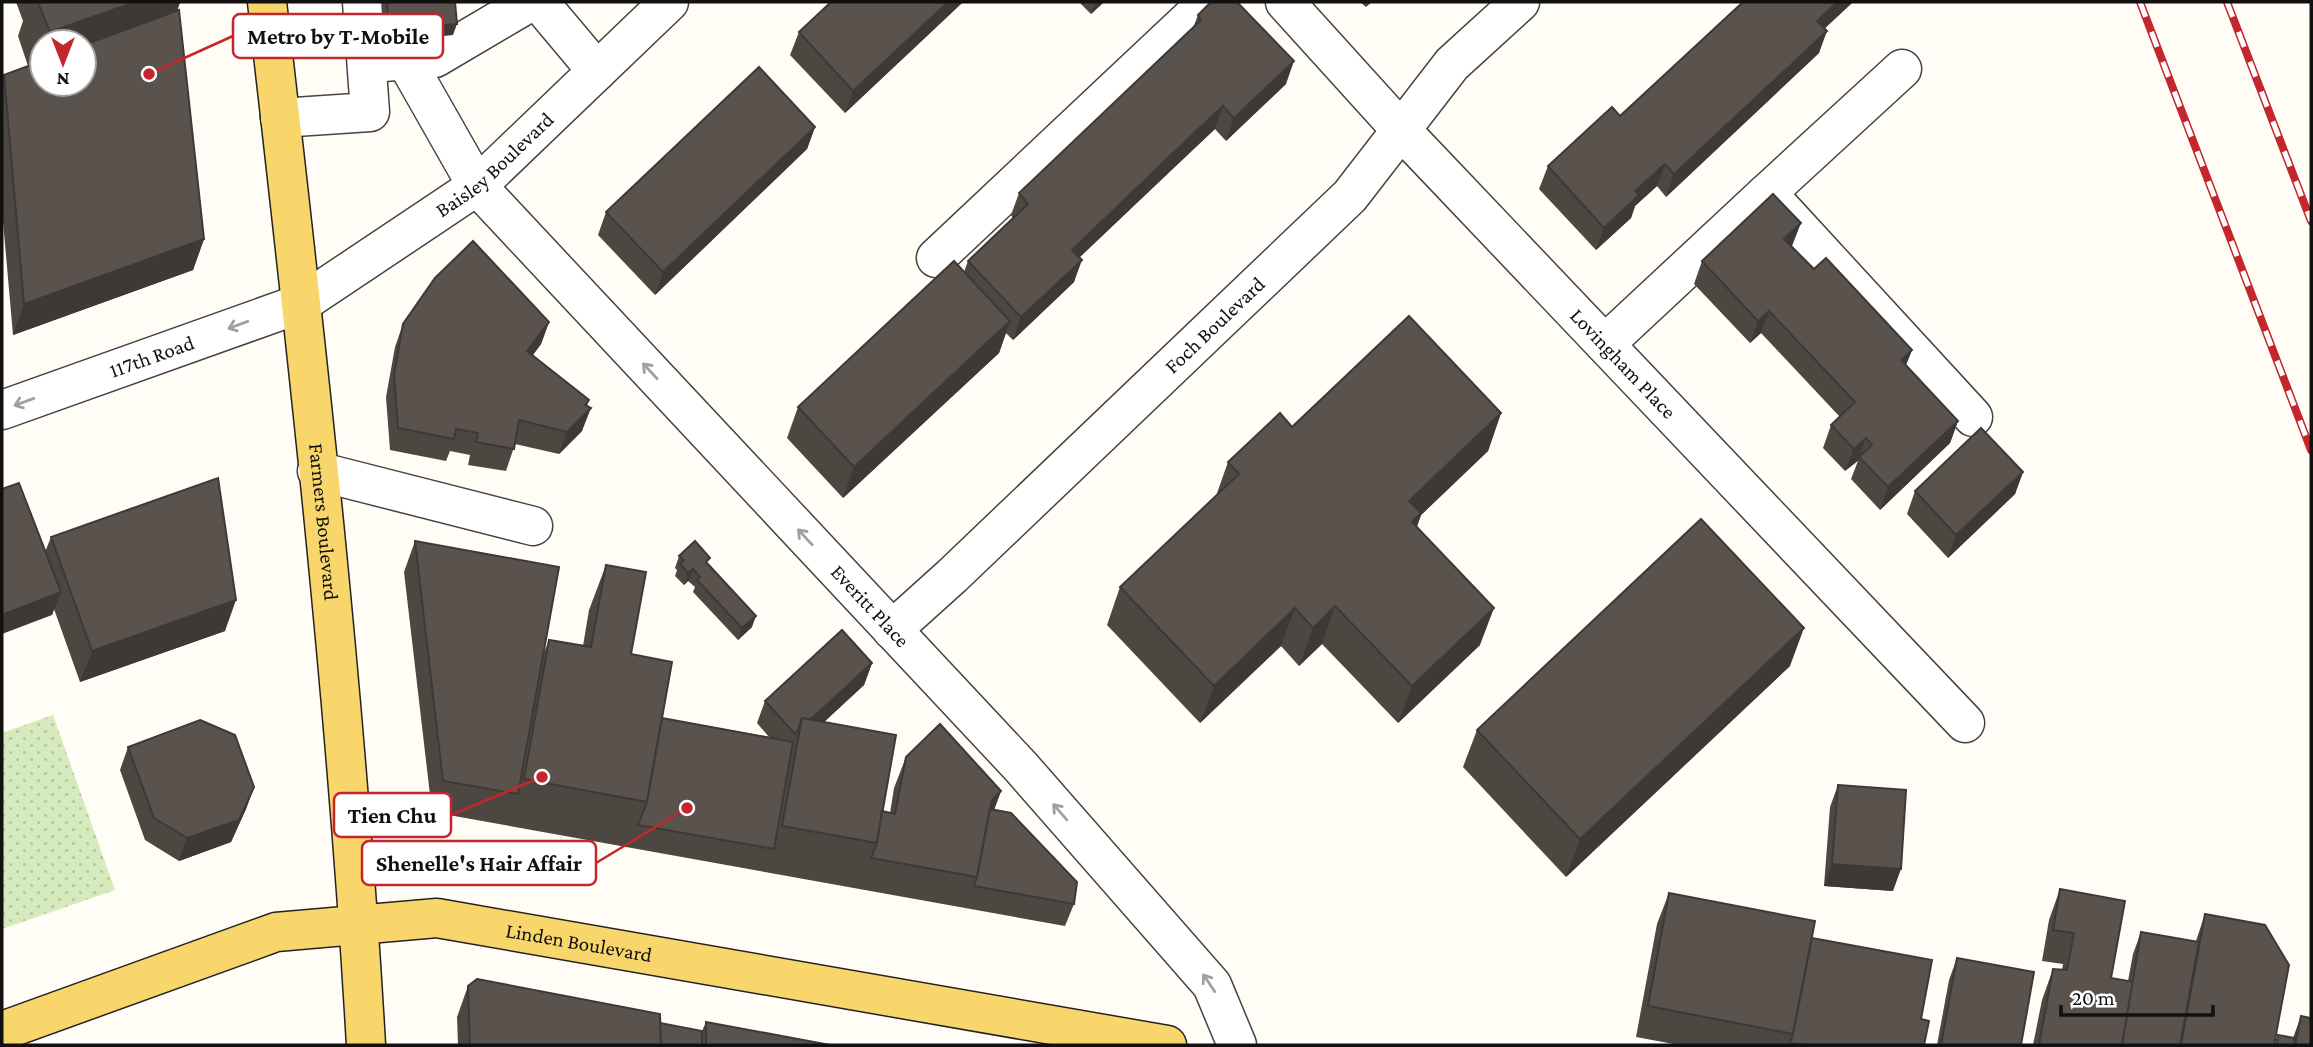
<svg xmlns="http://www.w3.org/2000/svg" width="2313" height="1047" viewBox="0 0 2313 1047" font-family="'Crimson Pro',serif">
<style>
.grass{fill:url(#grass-dots)}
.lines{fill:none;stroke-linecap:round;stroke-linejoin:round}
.minor-casing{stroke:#444;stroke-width:41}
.major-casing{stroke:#222;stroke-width:41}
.minor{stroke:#fff;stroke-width:38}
.major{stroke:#f9d66b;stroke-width:38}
.rail-casing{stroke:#c4262e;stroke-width:8}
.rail{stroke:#fff;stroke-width:5;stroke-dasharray:16;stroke-linecap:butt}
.wall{fill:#4d4742;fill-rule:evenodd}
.shaded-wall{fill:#3f3936}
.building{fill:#5a524d;stroke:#3f3936;stroke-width:2}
.oneway{stroke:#a0a0a0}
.labels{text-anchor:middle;stroke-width:7;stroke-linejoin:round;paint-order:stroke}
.street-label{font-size:21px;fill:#111;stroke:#fff}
.leader{fill:none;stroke:#c4262e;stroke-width:2.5}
.callout-dot{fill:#c4262e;stroke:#fff;stroke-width:2.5}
.callout{fill:#fff;stroke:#c4262e;stroke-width:2.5}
.callout-label{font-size:23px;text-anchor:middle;font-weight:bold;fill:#111}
</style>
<defs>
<pattern id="grass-dots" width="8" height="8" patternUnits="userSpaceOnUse" patternTransform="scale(1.75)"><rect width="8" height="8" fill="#d5ebbd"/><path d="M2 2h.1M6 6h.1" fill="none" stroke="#b6c8a1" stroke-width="1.8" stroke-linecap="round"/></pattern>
</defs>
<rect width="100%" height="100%" fill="#fffdf5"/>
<polygon class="grass" points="53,715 115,890 2,929 2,733"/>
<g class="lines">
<g class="minor-casing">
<g id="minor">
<polyline points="539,2 597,71"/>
<path id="s1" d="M1285 2 1401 130 1965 723"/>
<path id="s2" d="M406 61 477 186 1021 767 1212 985 1237 1045"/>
<polyline points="383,62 435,58 530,2"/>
<polyline points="280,118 370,112 362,2"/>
<polyline points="1767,193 1902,69"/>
<polyline points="936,258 1208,2"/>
<polyline points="1605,344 1767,193 1973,417"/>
<path id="s3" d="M2 410 302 303 477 186 669 2"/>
<polyline points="317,471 533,526"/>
<path id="s4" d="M892 630 952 576 1350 196 1452 64 1520 2"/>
</g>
</g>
<g class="major-casing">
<g id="major">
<path id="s5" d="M267 2C307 349 346 696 366 1045"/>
<path id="s6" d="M2 1031 276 932 437 918 1167 1045"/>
</g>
</g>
<use href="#minor" class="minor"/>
<use href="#major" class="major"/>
<g class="rail-casing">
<g id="rail">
<polyline points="2140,2 2311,450"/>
<polyline points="2227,2 2311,221"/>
</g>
</g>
<use href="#rail" class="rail"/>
</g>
<g class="wall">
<path d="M16 2H180L177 11 204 239 193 270 13 335 2 210V80L4 75 28 66 18 36 23 21ZM42 42H84L42 84Z"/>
<polygon points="382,2 455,2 453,35 385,40"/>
<polygon points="963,2 845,113 790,55 799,32"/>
<polygon points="1079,2 1104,2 1091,14"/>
<polygon points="1360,2 1372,2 1366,7"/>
<polygon points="1853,2 1825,28 1819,53 1666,197 1657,186 1635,206 1631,218 1596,250 1539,189 1548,166 1620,116"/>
<polygon points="1198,15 1286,84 1226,141 1215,129 1186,156 1080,257 1074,282 1013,340 1006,333 999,353 843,498 787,438 798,407 964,272 968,261 1013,218 1011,215 1019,193 1193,28"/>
<polygon points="815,127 807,149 655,295 598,235 606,212"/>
<polygon points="1792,246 1814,269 1912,350 1906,365 1958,421 1950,443 1880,510 1851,479 1858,461 1845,471 1823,448 1831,425 1840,417 1761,333 1750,343 1694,284 1702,261"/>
<polygon points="549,322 541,344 533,355 587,406 582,431 559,454 515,444 506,471 468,465 470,455 450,451 446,461 390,450 386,397 395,347 403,324"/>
<polygon points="1501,413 1488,451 1421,515 1417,526 1480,645 1398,723 1322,644 1299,666 1281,646 1200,723 1107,625 1120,587 1216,496 1228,462 1292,427"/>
<polygon points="2023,472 2015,494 1948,558 1907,514 1915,491"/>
<polygon points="51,537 225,631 80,682 54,609 52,615 45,552"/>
<polygon points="415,541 543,655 549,640 583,646 589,610 606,565 631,654 662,718 769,737 757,723 765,701 872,663 864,685 824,722 882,811 890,813 894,788 906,757 1001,791 994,810 1074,904 1065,926 432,812 404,572"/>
<polygon points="679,556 708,564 752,627 738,640 693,592 695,587 688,581 684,585 675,576 677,570 675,568"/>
<polygon points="1790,666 1566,877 1463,767 1477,730"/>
<polygon points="128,747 254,787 246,809 231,842 179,861 145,840 120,770"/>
<polygon points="1838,785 1893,891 1824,886 1830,807"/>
<polygon points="2060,889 2111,978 2128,981 2133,954 2141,932 2196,941 2205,914 2274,1045 2033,1045 2042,1000 2053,969 2062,970 2063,964 2042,961 2049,920"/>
<polygon points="1669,893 1812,938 1921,1019 1924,1045 1679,1045 1636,1037 1657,924"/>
<polygon points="1957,958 2021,1045 1937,1045 1949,980"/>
<polygon points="468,986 702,1031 706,1022 830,1045 458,1045 457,1017"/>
<polygon points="2301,1016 2311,1045 2275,1045 2278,1035 2293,1038"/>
</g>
<g class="shaded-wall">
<polygon points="135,2 180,2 171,29 84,60 84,42 46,42 50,32"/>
<polygon points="948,2 963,2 845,113 853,91"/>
<polygon points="1096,2 1104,2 1091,14"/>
<polygon points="1837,2 1853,2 1809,43 1817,21"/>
<polygon points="457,24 453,35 385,40 389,29"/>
<polygon points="1827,31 1819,53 1666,197 1674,174"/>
<polygon points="1294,61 1286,84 1226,141 1234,118"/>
<polygon points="1223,106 1215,129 1064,272 1072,250"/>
<polygon points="815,127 807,149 655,295 663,272"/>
<polygon points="1665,164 1657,186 1635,206 1631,218 1596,250 1604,228 1635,191"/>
<polygon points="1801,223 1792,246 1776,261 1784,239"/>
<polygon points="204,239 193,270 13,335 24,304"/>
<polygon points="1082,260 1074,282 1013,340 1021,317"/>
<polygon points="1769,311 1761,333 1750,343 1758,321"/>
<polygon points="1010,321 999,353 843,498 854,467"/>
<polygon points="549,322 541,344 519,373 527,351"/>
<polygon points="1912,350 1903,372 1901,360"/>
<polygon points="589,400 584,415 591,408 582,431 559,454 567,432"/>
<polygon points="1501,413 1488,451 1421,515 1408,551 1409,501"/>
<polygon points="1958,421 1950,443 1880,510 1888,487"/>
<polygon points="1866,438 1858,460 1845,471 1854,449"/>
<polygon points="2023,472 2015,494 1948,558 1956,535"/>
<polygon points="693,569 688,581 684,585 688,573"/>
<polygon points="61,592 52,615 2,634 2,615"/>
<polygon points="236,600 225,631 80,682 92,651"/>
<polygon points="1335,606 1322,644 1299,666 1313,628"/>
<polygon points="1295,608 1281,646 1200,723 1214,686"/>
<polygon points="1494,608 1480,645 1398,723 1412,686"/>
<polygon points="756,616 752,627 738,640 742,628"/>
<polygon points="1804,628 1790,666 1566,877 1580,839"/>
<polygon points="872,663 864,685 797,747 800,729"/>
<polygon points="254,787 246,809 231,842 179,861 187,838"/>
<polygon points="1001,791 989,823 985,826 992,800"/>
<polygon points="1832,864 1901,869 1893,891 1824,886"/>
</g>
<g class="building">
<polygon points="38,2 135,2 50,32"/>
<polygon points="387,2 455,2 457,24 389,29"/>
<polygon points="831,2 948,2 853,91 799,32"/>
<polygon points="1211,2 1237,2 1294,61 1234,118 1223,106 1194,133 1072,250 1082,260 1021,317 968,261 1028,204 1019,193 1201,20 1198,15"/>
<polygon points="1743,2 1837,2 1817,21 1827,31 1674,174 1665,164 1635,191 1639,195 1604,228 1548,166 1612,107 1620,116"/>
<polygon points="179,10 204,239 24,304 4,75 42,61 42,84 84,84 84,45"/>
<polygon points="759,67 815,127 663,272 606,212"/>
<polygon points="1773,194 1801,223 1784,239 1814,269 1826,258 1912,350 1901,360 1958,421 1888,487 1859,457 1872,445 1866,438 1854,449 1831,425 1855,402 1769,311 1758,321 1702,261"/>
<polygon points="473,241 549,322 527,351 589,400 585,405 591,408 567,432 519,420 514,449 476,442 478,433 456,429 454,439 398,428 394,375 403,324 435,278"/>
<polygon points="954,261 1010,321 854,467 798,407"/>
<polygon points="1409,316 1501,413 1409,501 1421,513 1412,522 1494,608 1412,686 1335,606 1313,628 1295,608 1214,686 1120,587 1239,474 1228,462 1280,413 1292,427"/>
<polygon points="1981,428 2023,472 1956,535 1915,491"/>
<polygon points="218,478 236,600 92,651 51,537"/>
<polygon points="19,483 61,592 2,615 2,489"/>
<polygon points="1701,519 1804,628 1580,839 1477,730"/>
<polygon points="415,541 559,567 518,794 443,781"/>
<polygon points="695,541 710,558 706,562 756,616 742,628 697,580 700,577 693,569 688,573 680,564 684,560 679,556"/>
<polygon points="606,565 646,572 631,654 672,662 647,802 524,779 549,640 591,647"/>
<polygon points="842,630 872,663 810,720 802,718 797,732 795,734 765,701"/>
<polygon points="662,718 793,742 774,849 638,825 647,802"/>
<polygon points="802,718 896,735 877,843 782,826"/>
<polygon points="200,720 235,735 254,787 239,820 187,838 154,818 128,747"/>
<polygon points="940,724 1001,791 992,800 977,877 871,858 877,843 882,811 895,814 906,757"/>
<polygon points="1838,785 1906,790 1901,869 1832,864"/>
<polygon points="990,809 1011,813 1077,882 1074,904 974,886 977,877"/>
<polygon points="2060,889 2125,901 2111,978 2134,982 2122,1045 2039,1045 2053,969 2067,970 2074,933 2053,930"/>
<polygon points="1669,893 1815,921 1793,1034 1648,1006"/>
<polygon points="2205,914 2265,925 2289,965 2274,1045 2181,1045"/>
<polygon points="2141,932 2199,942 2180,1045 2122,1045"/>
<polygon points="1812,938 1932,960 1921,1019 1929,1021 1924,1045 1804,1045 1790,1043 1793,1034"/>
<polygon points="1957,958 2034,972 2021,1045 1941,1045"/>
<polygon points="477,979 660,1014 661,1045 470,1045 468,986"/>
<polygon points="2301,1016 2311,1018 2311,1045 2295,1045"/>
<polygon points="706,1022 830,1045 706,1045"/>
<polygon points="660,1023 702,1031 702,1045 661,1045"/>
<polygon points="2278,1035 2295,1038 2294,1045 2276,1045"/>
</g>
<defs><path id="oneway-shaft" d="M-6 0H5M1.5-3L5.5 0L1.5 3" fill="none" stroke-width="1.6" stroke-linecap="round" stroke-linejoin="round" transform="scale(1.75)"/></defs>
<g class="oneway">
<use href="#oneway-shaft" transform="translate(238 325) rotate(160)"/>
<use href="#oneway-shaft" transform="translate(650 371) rotate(-133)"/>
<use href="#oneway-shaft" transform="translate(24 402) rotate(160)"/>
<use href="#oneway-shaft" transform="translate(805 537) rotate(-133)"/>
<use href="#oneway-shaft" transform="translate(1060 812) rotate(-131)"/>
<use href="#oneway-shaft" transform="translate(1209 983) rotate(-124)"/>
</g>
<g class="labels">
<g class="street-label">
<text dy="7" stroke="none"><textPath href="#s3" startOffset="556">Baisley Boulevard</textPath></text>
<text dy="7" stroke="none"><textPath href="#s4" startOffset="444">Foch Boulevard</textPath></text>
<text dy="7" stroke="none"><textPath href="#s3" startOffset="159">117th Road</textPath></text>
<text dy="7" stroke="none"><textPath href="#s1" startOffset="495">Lovingham Place</textPath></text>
<text dy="7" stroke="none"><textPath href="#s5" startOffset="523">Farmers Boulevard</textPath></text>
<text dy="7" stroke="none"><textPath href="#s2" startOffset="719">Everitt Place</textPath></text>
<text dy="7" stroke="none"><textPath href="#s6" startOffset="597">Linden Boulevard</textPath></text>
</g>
</g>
<path class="leader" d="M149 74L233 36M542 777L451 815M687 808L596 863"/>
<g class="callout-dot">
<circle cx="149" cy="74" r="7"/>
<circle cx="542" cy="777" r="7"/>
<circle cx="687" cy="808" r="7"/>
</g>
<g class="callout">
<rect x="233" y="14" width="210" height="44" rx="7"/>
<rect x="334" y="793" width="117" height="44" rx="7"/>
<rect x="362" y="841" width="234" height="44" rx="7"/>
</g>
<g class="callout-label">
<text x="338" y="44">Metro by T-Mobile</text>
<text x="392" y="823">Tien Chu</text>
<text x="479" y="871">Shenelle's Hair Affair</text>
</g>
<rect width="2313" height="1047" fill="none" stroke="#111111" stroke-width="7"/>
<g transform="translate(63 63) rotate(180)"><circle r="33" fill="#ffffff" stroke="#a0a0a0" stroke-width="2"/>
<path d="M0-5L12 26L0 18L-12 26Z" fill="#c4262e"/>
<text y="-10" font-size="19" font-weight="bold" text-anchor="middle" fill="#111111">N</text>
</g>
<path d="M2061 1005v10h152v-10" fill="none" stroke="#111111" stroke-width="3.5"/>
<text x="2072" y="1005" font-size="21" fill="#111111" stroke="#ffffff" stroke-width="5" paint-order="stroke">20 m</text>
</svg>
